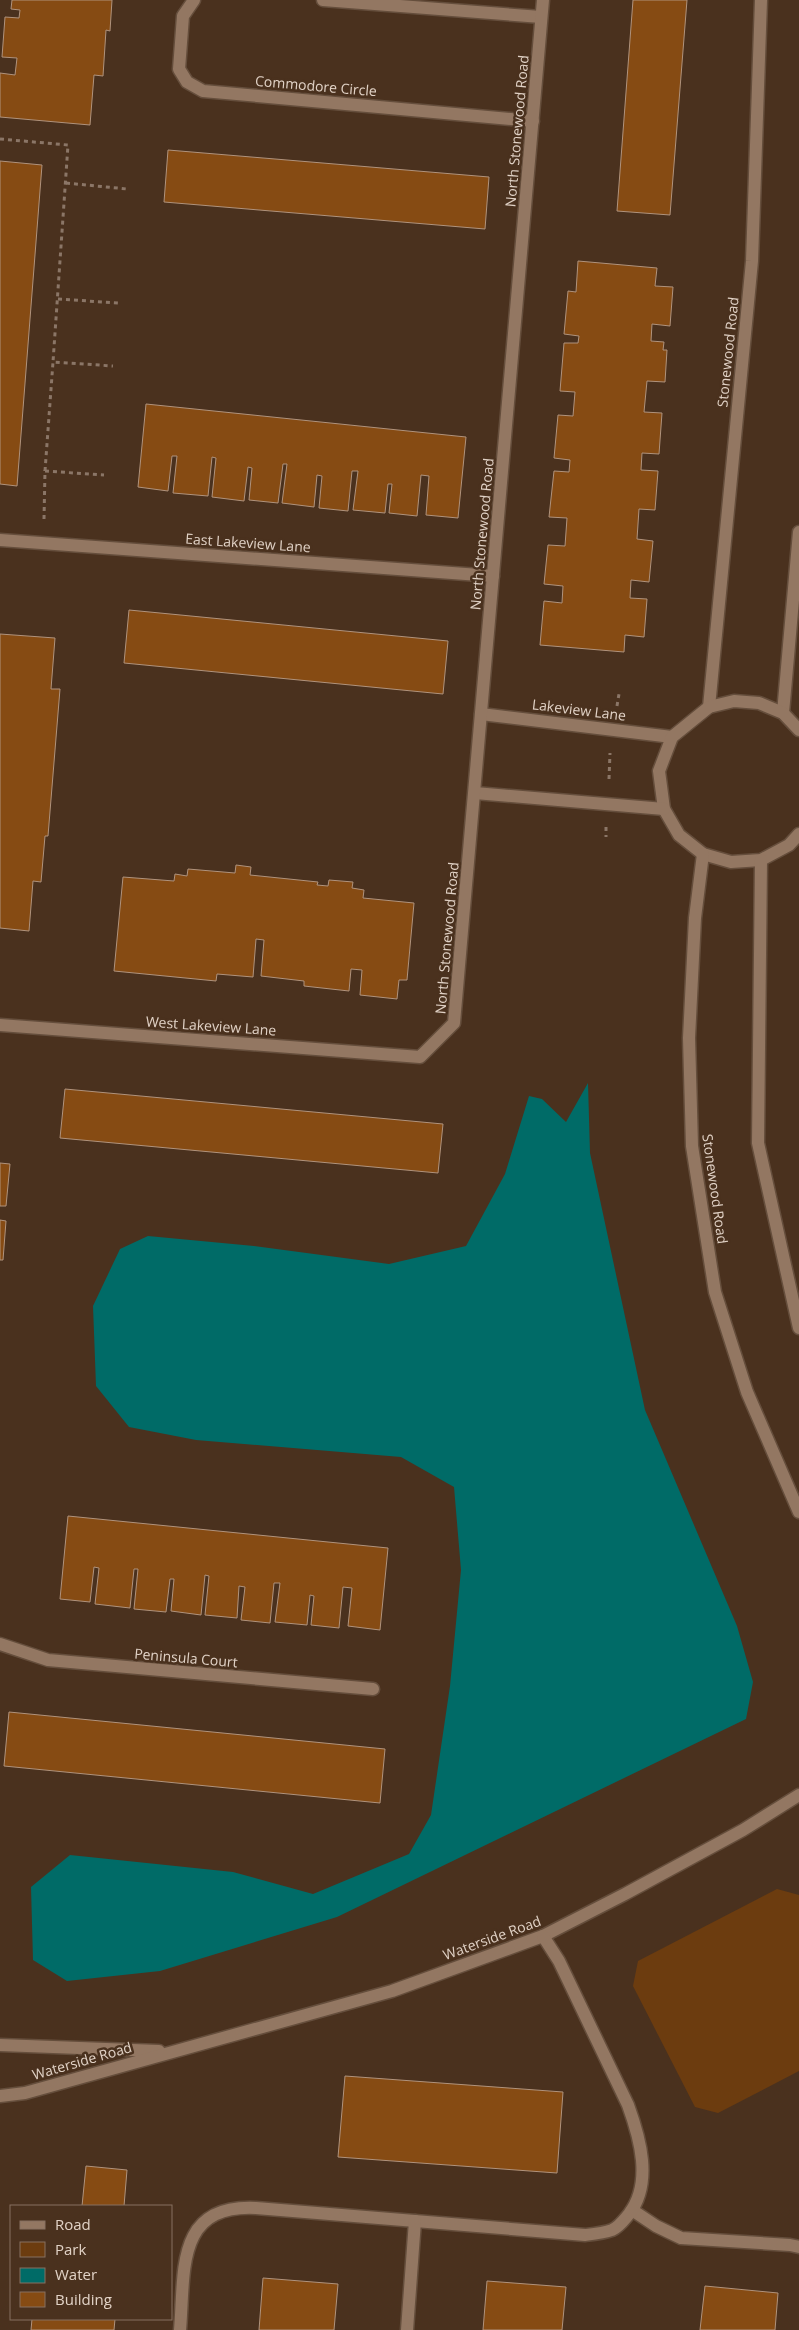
<svg xmlns="http://www.w3.org/2000/svg" width="799" height="2330" viewBox="0 0 799 2330" font-family="'Open Sans',sans-serif">
<style>
.green{fill:#6c3c0f}
.water{fill:#006b67}
.building{fill:#864b13;stroke:#b0937d}
.lines{fill:none;stroke-linecap:round;stroke-linejoin:round}
.minor-casing{stroke:#654e3c;stroke-width:15}
.path{stroke:#8b7667;stroke-width:3;stroke-dasharray:4 4;stroke-linecap:butt}
.minor{stroke:#937762;stroke-width:12}
.labels{text-anchor:middle;stroke-width:5;stroke-linejoin:round;paint-order:stroke}
.street-label{font-size:14px;fill:#e1d2c6;stroke:#4a311e}
</style>
<rect width="100%" height="100%" fill="#4a311e"/>
<polygon class="green" points="777,1889 799,1895 799,2071 718,2113 695,2107 633,1986 638,1961"/>
<polygon class="water" points="588,1083 590,1153 645,1410 737,1626 753,1682 746,1719 337,1917 160,1971 67,1981 33,1960 31,1887 70,1855 233,1872 313,1894 409,1854 431,1815 450,1686 461,1570 454,1487 401,1457 196,1440 129,1427 96,1386 93,1306 120,1249 148,1236 254,1246 389,1264 466,1246 505,1174 529,1096 542,1099 566,1122"/>
<g class="building">
<polygon points="12,0 112,0 110,31 106,30 103,76 94,75 90,125 0,117 0,73 15,75 17,58 2,57 5,17 19,18 20,10 11,9"/>
<polygon points="633,0 687,0 670,215 617,211"/>
<polygon points="168,150 489,177 485,229 164,202"/>
<polygon points="0,161 42,165 17,486 0,484"/>
<polygon points="578,261 657,268 655,286 673,287 670,326 652,324 651,341 664,342 663,350 667,350 665,382 647,381 644,412 662,413 659,454 642,453 641,470 658,471 655,510 639,509 637,539 653,541 649,582 631,580 630,598 647,599 644,637 625,635 624,652 540,645 544,601 562,603 563,586 544,584 548,545 565,546 567,518 549,517 554,471 569,472 570,460 554,458 558,415 573,416 575,392 560,391 564,343 578,343 579,336 564,334 568,291 576,292"/>
<polygon points="146,404 466,437 458,518 426,515 429,476 421,475 417,516 389,513 392,484 388,484 385,513 353,510 358,471 352,471 348,511 319,508 322,476 317,475 314,507 282,503 287,464 283,464 278,503 249,500 252,468 248,467 244,501 212,497 216,458 212,457 208,496 173,493 177,456 172,456 168,491 138,487"/>
<polygon points="129,610 448,641 443,694 124,663"/>
<polygon points="0,634 55,638 51,689 60,689 48,836 45,836 41,882 33,881 29,931 0,928"/>
<polygon points="236,865 251,867 250,875 318,882 317,885 328,886 329,880 353,882 352,888 364,890 363,898 414,903 407,980 399,980 397,999 360,995 362,970 351,969 349,991 304,986 304,981 261,976 264,940 256,939 253,977 217,974 216,981 114,971 123,877 174,881 175,874 187,876 188,869 235,873"/>
<polygon points="65,1089 443,1124 438,1173 60,1138"/>
<polygon points="0,1163 10,1164 6,1206 0,1206"/>
<polygon points="0,1220 6,1221 3,1260 0,1260"/>
<polygon points="68,1516 388,1548 380,1630 348,1626 352,1588 343,1587 339,1628 311,1625 314,1596 310,1595 307,1625 275,1622 280,1583 274,1583 270,1623 241,1620 245,1587 239,1586 237,1618 205,1615 209,1576 205,1575 201,1615 171,1611 174,1579 170,1579 166,1612 134,1609 138,1569 134,1569 130,1608 95,1604 99,1568 94,1567 90,1602 60,1599"/>
<polygon points="9,1712 385,1749 380,1803 4,1766"/>
<polygon points="345,2076 563,2092 557,2173 338,2157"/>
<polygon points="86,2166 127,2170 124,2206 82,2206"/>
<polygon points="263,2278 338,2284 334,2330 259,2330"/>
<polygon points="487,2281 566,2287 562,2330 483,2330"/>
<polygon points="705,2286 778,2293 775,2330 700,2330"/>
<polygon points="32,2319 115,2319 114,2330 31,2330"/>
</g>
<g class="lines">
<g class="minor-casing">
<g id="minor">
<polyline points="194,0 183,16 179,69 187,82 203,91 533,121"/>
<polyline points="323,0 541,17"/>
<polyline points="0,540 493,576"/>
<polyline points="709,707 752,261 761,0"/>
<polyline points="783,713 799,532"/>
<polyline points="481,714 672,737"/>
<polyline points="799,730 783,713 759,703 734,701 709,707 672,737 659,771 664,809 679,835 703,854 731,862 761,860 789,845 799,834"/>
<polyline points="475,793 664,809"/>
<polyline points="703,854 695,918 689,1038 692,1146 715,1292 747,1392 799,1512"/>
<polyline points="761,860 758,1143 799,1328"/>
<polyline points="0,1025 420,1057 454,1023 543,0"/>
<polyline points="0,1644 48,1660 373,1689"/>
<polyline points="0,2045 159,2051"/>
<polyline points="0,2096 25,2093 392,1991 543,1936 625,1894 743,1830 799,1795"/>
<polyline points="632,2210 656,2226 681,2238 790,2245 799,2247"/>
<path d="M180 2330C185 2271 175 2204 256 2208L585 2235C594 2234 604 2233 612 2230 619 2227 624 2220 629 2214 653 2183 640 2138 628 2105L559 1961 543 1936"/>
<polyline points="407,2330 415,2221"/>
</g>
</g>
<g class="path">
<polyline points="0,139 68,145 53,362"/>
<polyline points="66,183 127,189"/>
<polyline points="58,299 118,303"/>
<polyline points="45,471 53,362 113,366"/>
<polyline points="44,519 45,471 104,475"/>
<polyline points="617,706 619,694"/>
<polyline points="609,779 610,753"/>
<polyline points="606,827 606,837"/>
</g>
<use href="#minor" class="minor"/>
</g>
<g class="labels">
<g class="street-label">
<text transform="translate(316 86) rotate(5)" y="5">Commodore Circle</text>
<text transform="translate(517 131) rotate(-85)" y="5">North Stonewood Road</text>
<text transform="translate(728 352) rotate(-84)" y="5">Stonewood Road</text>
<text transform="translate(482 534) rotate(-85)" y="5">North Stonewood Road</text>
<text transform="translate(248 543) rotate(4)" y="5">East Lakeview Lane</text>
<text transform="translate(579 710) rotate(7)" y="5">Lakeview Lane</text>
<text transform="translate(447 938) rotate(-85)" y="5">North Stonewood Road</text>
<text transform="translate(211 1026) rotate(4)" y="5">West Lakeview Lane</text>
<text transform="translate(715 1189) rotate(82)" y="5">Stonewood Road</text>
<text transform="translate(186 1658) rotate(5)" y="5">Peninsula Court</text>
<text transform="translate(492 1938) rotate(-20)" y="5">Waterside Road</text>
<text transform="translate(82 2061) rotate(-16)" y="5">Waterside Road</text>
</g>
</g>
<rect x="10" y="2205" width="162" height="115" fill="#4a311e" stroke="#867161"/>
<rect x="20" y="2221" width="25" height="8" fill="#937762" stroke="#867161"/>
<text x="55" y="2230" font-size="15" fill="#e1d2c6">Road</text>
<rect x="20" y="2242" width="25" height="15" fill="#6c3c0f" stroke="#867161"/>
<text x="55" y="2255" font-size="15" fill="#e1d2c6">Park</text>
<rect x="20" y="2268" width="25" height="15" fill="#006b67" stroke="#867161"/>
<text x="55" y="2280" font-size="15" fill="#e1d2c6">Water</text>
<rect x="20" y="2292" width="25" height="15" fill="#864b13" stroke="#867161"/>
<text x="55" y="2305" font-size="15" fill="#e1d2c6">Building</text>
</svg>
